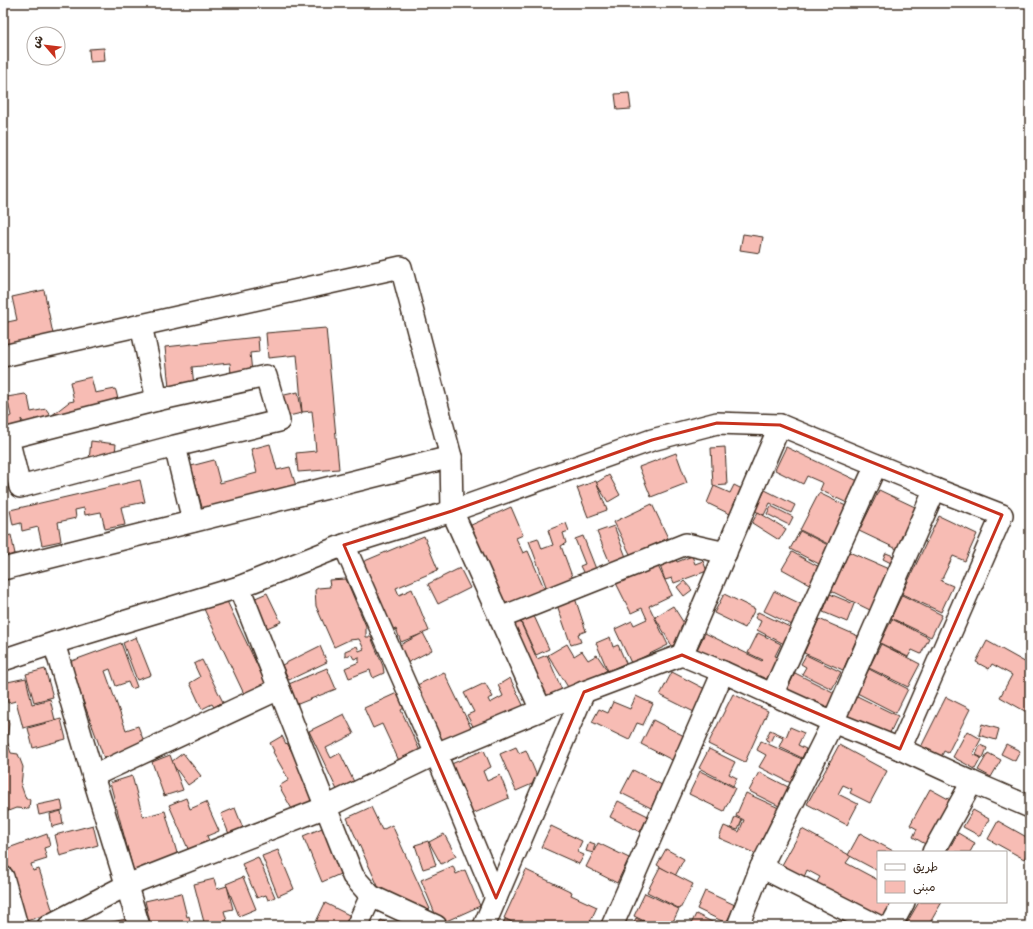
<svg xmlns="http://www.w3.org/2000/svg" width="1033" height="929" viewBox="0 0 1033 929" font-family="Delius,'Playpen Sans Arabic',sans-serif">
<style>
.building{fill:#f7bcb4;stroke:#3b2a1e}
.lines{fill:none;stroke-linecap:round;stroke-linejoin:round}
.minor-casing{stroke:#3b2a1e;stroke-width:24}
.minor{stroke:#fff;stroke-width:21}
.marked{fill:none;stroke:#c8321e;stroke-width:3;stroke-linejoin:round}
</style>
<rect width="100%" height="100%" fill="#fff"/>
<filter id="ink" filterUnits="userSpaceOnUse"><feTurbulence type="fractalNoise" baseFrequency=".025" numOctaves="2"/><feDisplacementMap in="SourceGraphic" scale="8" xChannelSelector="R" yChannelSelector="G"/><feConvolveMatrix kernelMatrix="1 2 1 2 8 2 1 2 1" color-interpolation-filters="sRGB"/></filter>
<g filter="url(#ink)">
<g class="building">
<polygon points="104,48 105,61 90,62 89,49"/>
<polygon points="629,93 631,109 617,110 615,94"/>
<polygon points="743,234 763,237 760,253 740,250"/>
<polygon points="44,290 53,334 3,345 3,323 17,320 12,297"/>
<polygon points="326,328 339,469 298,472 296,453 316,451 312,411 302,412 297,355 268,358 266,333"/>
<polygon points="258,337 259,352 250,353 253,382 232,385 230,363 192,367 195,395 170,398 165,347"/>
<polygon points="91,377 95,393 115,389 116,391 121,412 31,432 21,419 24,435 3,440 3,420 11,416 7,397 25,394 28,397 31,412 46,409 51,416 69,402 74,401 70,382"/>
<polygon points="298,392 302,413 284,417 280,396"/>
<polygon points="91,441 116,444 114,462 89,460"/>
<polygon points="270,444 277,470 290,467 296,486 203,511 191,466 214,460 220,483 257,473 251,449"/>
<polygon points="725,447 727,485 713,486 711,448"/>
<polygon points="786,447 858,481 847,503 820,490 823,483 807,476 803,484 775,470"/>
<polygon points="676,453 687,483 651,497 639,467"/>
<polygon points="609,475 620,495 608,502 596,483"/>
<polygon points="140,480 145,502 121,507 125,525 105,529 101,512 85,515 84,508 75,510 76,518 58,522 61,541 42,545 38,527 22,531 21,523 13,525 10,510"/>
<polygon points="596,481 607,510 588,517 577,488"/>
<polygon points="734,485 746,491 734,516 707,503 714,486 730,493"/>
<polygon points="765,490 795,505 791,513 770,503 764,515 755,511"/>
<polygon points="879,490 917,508 897,549 859,531"/>
<polygon points="819,493 848,507 830,545 800,530"/>
<polygon points="652,504 668,538 631,556 614,522"/>
<polygon points="771,506 793,517 789,525 767,514"/>
<polygon points="511,507 523,535 516,538 523,553 528,551 545,590 506,608 469,526"/>
<polygon points="758,512 786,529 779,540 752,523"/>
<polygon points="939,516 977,534 965,561 953,556 941,581 953,586 941,612 902,594"/>
<polygon points="566,523 569,531 563,533 566,543 561,546 573,579 547,589 529,541 538,538 542,549 553,545 548,530"/>
<polygon points="614,526 626,557 610,563 597,532"/>
<polygon points="800,531 830,546 821,565 790,549"/>
<polygon points="11,535 15,554 3,557 3,537"/>
<polygon points="424,536 438,570 396,588 399,595 412,589 429,631 401,642 396,629 388,632 360,563"/>
<polygon points="583,536 596,569 584,574 580,566 585,564 575,539"/>
<polygon points="792,552 821,568 811,585 782,569"/>
<polygon points="849,552 891,570 872,611 831,591"/>
<polygon points="886,553 896,557 893,564 883,559"/>
<polygon points="692,556 695,564 703,561 707,571 674,583 672,578 665,580 659,563 675,557 677,562"/>
<polygon points="656,562 672,595 649,606 668,645 631,663 615,629 632,621 634,625 647,619 642,608 631,613 615,581"/>
<polygon points="460,568 470,588 438,604 428,584"/>
<polygon points="346,579 366,626 366,637 371,637 383,666 384,673 373,678 370,670 352,677 349,678 345,668 359,662 359,657 354,659 351,654 345,657 345,651 357,646 359,651 364,649 359,639 349,640 334,647 316,606 315,590 318,588 330,587 329,580"/>
<polygon points="684,581 692,590 684,596 677,587"/>
<polygon points="774,591 803,605 794,626 764,611"/>
<polygon points="267,593 281,622 267,628 253,599"/>
<polygon points="724,594 755,609 745,628 714,613"/>
<polygon points="830,594 854,604 847,622 823,612"/>
<polygon points="902,595 942,615 931,637 891,618"/>
<polygon points="575,598 586,631 578,634 581,642 571,645 557,605"/>
<polygon points="226,599 267,686 245,696 204,609"/>
<polygon points="673,606 687,628 685,638 672,646 655,617"/>
<polygon points="758,612 794,629 786,645 757,630 761,621 755,618"/>
<polygon points="534,616 549,649 536,655 521,622"/>
<polygon points="819,619 858,636 843,670 804,653"/>
<polygon points="892,619 929,638 921,654 912,650 908,657 880,643"/>
<polygon points="520,621 537,659 547,655 564,695 546,702 513,624"/>
<polygon points="423,633 432,650 405,664 396,647"/>
<polygon points="705,633 762,661 763,660 748,653 758,633 781,644 775,656 781,658 767,688 695,654"/>
<polygon points="136,637 151,675 137,680 123,643"/>
<polygon points="610,637 613,647 618,645 626,663 608,671 596,643"/>
<polygon points="987,641 1030,665 1030,675 1027,681 1030,682 1030,714 1000,697 1012,675 992,664 989,669 976,662"/>
<polygon points="121,643 137,687 131,689 128,682 116,686 110,669 105,671 126,730 138,726 146,747 105,761 69,662"/>
<polygon points="567,644 574,656 582,651 588,660 597,655 607,670 571,692 548,655"/>
<polygon points="881,644 920,664 908,687 869,668"/>
<polygon points="320,646 327,662 289,680 282,665"/>
<polygon points="806,655 841,672 832,689 802,674 806,667 801,664"/>
<polygon points="202,660 223,702 214,707 212,704 202,709 190,683 200,677 194,664"/>
<polygon points="327,668 336,689 293,706 284,686"/>
<polygon points="45,669 53,697 34,702 26,674"/>
<polygon points="869,669 908,689 896,713 857,693"/>
<polygon points="444,672 473,732 440,748 411,688"/>
<polygon points="672,672 709,691 698,714 660,695"/>
<polygon points="795,673 835,693 825,714 785,694"/>
<polygon points="26,678 32,704 50,699 55,720 23,728 16,701 8,703 3,683"/>
<polygon points="510,678 525,709 477,734 467,715 474,712 464,693 485,683 493,697 488,699 490,703 503,696 498,685"/>
<polygon points="397,693 404,708 401,710 421,753 400,763 382,724 373,728 364,708"/>
<polygon points="733,694 768,711 745,762 708,744"/>
<polygon points="636,696 653,704 643,725 637,723 629,740 592,722 599,709 608,713 613,702 630,709"/>
<polygon points="857,696 898,716 886,741 845,721"/>
<polygon points="946,697 970,709 948,753 944,751 941,757 921,747"/>
<polygon points="3,711 5,711 9,723 7,741 11,753 18,754 23,767 21,785 26,799 30,799 29,809 16,808 3,813"/>
<polygon points="344,714 354,734 326,748 331,758 340,753 355,784 338,792 309,731"/>
<polygon points="61,719 66,739 33,748 28,728"/>
<polygon points="653,720 688,738 676,762 641,744"/>
<polygon points="982,724 999,729 996,740 979,735"/>
<polygon points="790,727 804,733 798,745 806,749 802,758 779,747 783,738 774,734 770,742 766,740 770,730 786,737"/>
<polygon points="967,731 981,739 973,754 981,758 975,769 953,757"/>
<polygon points="282,736 286,744 287,743 317,797 293,811 279,786 289,780 273,752 274,751 270,743"/>
<polygon points="761,741 802,759 791,783 759,767 766,755 757,750"/>
<polygon points="1006,744 1020,751 1015,761 1001,754"/>
<polygon points="839,745 887,771 870,803 850,793 852,789 843,785 838,794 858,804 847,825 807,804"/>
<polygon points="980,745 987,748 983,758 976,755"/>
<polygon points="516,747 519,753 526,750 539,781 516,791 500,754"/>
<polygon points="709,749 735,762 729,774 737,778 733,786 699,768"/>
<polygon points="484,750 491,767 483,771 487,781 500,775 509,798 470,815 449,765"/>
<polygon points="183,753 201,776 188,785 171,762"/>
<polygon points="988,753 1001,760 991,777 978,770"/>
<polygon points="170,755 183,790 164,796 152,762"/>
<polygon points="633,770 662,785 651,808 621,793"/>
<polygon points="700,771 735,788 724,811 689,794"/>
<polygon points="759,772 792,789 783,808 749,791"/>
<polygon points="132,776 143,817 165,811 179,860 134,873 110,783"/>
<polygon points="930,789 952,801 927,845 913,837 917,829 910,825"/>
<polygon points="746,793 781,809 761,856 719,838 724,826 739,832 744,820 736,816"/>
<polygon points="186,798 190,809 206,802 219,831 207,836 210,843 189,851 169,805"/>
<polygon points="61,800 63,810 39,815 37,805"/>
<polygon points="618,801 648,816 640,832 610,817"/>
<polygon points="371,807 382,830 392,825 430,909 419,914 415,905 407,909 383,897 347,818"/>
<polygon points="235,808 243,828 229,834 221,814"/>
<polygon points="973,810 989,819 980,836 963,827"/>
<polygon points="61,811 63,824 52,827 50,814"/>
<polygon points="735,817 742,820 738,830 731,828"/>
<polygon points="998,821 1030,839 1030,849 1024,859 988,839"/>
<polygon points="93,825 98,845 60,856 55,835"/>
<polygon points="327,826 347,871 322,882 303,836"/>
<polygon points="551,826 582,841 577,852 584,855 579,864 541,847"/>
<polygon points="802,829 851,856 846,863 878,880 878,902 895,902 885,921 816,884 820,877 807,870 804,877 782,865"/>
<polygon points="860,833 895,852 878,852 878,871 848,855"/>
<polygon points="958,833 975,843 970,852 947,852"/>
<polygon points="47,834 50,846 44,848 47,859 31,864 33,871 39,869 53,912 24,922 3,860 3,850"/>
<polygon points="444,834 456,856 441,864 429,842"/>
<polygon points="428,841 436,865 423,869 415,845"/>
<polygon points="589,842 595,844 593,853 586,851"/>
<polygon points="598,843 629,858 617,883 586,867"/>
<polygon points="666,849 684,859 675,876 657,865"/>
<polygon points="278,850 294,889 278,896 262,856"/>
<polygon points="258,857 275,897 268,900 266,895 257,898 242,864"/>
<polygon points="453,866 456,874 465,870 480,906 442,923 439,915 436,916 421,880"/>
<polygon points="660,867 693,884 680,909 647,892"/>
<polygon points="526,870 572,892 571,895 597,907 588,926 520,926 504,918"/>
<polygon points="243,877 256,909 239,916 226,884"/>
<polygon points="214,879 217,889 227,886 233,909 224,911 227,921 205,926 194,884"/>
<polygon points="705,891 735,905 726,923 697,909"/>
<polygon points="181,893 187,917 189,916 191,926 151,926 145,901"/>
<polygon points="645,893 679,909 671,926 654,926 634,916"/>
<polygon points="919,902 942,902 928,926 905,926"/>
<polygon points="325,903 351,916 346,926 314,926"/>
<polygon points="696,914 720,926 690,926"/>
<polygon points="636,918 651,926 632,926"/>
<polygon points="126,919 127,926 94,926"/>
<polygon points="505,919 520,926 502,926"/>
<polygon points="381,920 394,926 378,926"/>
</g>
<g class="lines">
<g class="minor-casing">
<g id="minor">
<polyline points="141,325 157,400"/>
<polyline points="3,356 401,267 451,457 452,511 541,710"/>
<polyline points="175,446 20,487 8,438 157,400 266,376 279,421 175,446 193,521"/>
<polyline points="344,545 436,754 496,898"/>
<polyline points="3,569 451,457"/>
<polyline points="239,587 353,876 371,896 436,926"/>
<polyline points="500,618 686,544 726,553"/>
<polyline points="54,643 93,776 139,926"/>
<polyline points="682,655 780,425"/>
<polyline points="3,660 54,643 239,587 344,545 452,511 652,440 717,423 780,425 935,489 833,722 761,867 738,926"/>
<polyline points="772,695 876,465"/>
<polyline points="900,749 1002,515 935,489"/>
<polyline points="93,776 279,689"/>
<polyline points="933,852 972,782"/>
<polyline points="761,867 878,926"/>
<polyline points="3,877 17,926"/>
<polyline points="48,926 127,885 326,807 436,754 584,692 682,655 723,672 833,722 900,749 972,782 1030,807"/>
<polyline points="357,926 371,896"/>
<polyline points="484,926 584,692"/>
<polyline points="612,926 723,672"/>
<polyline points="891,926 904,902"/>
</g>
</g>
<use href="#minor" class="minor"/>
</g>
</g>
<path class="marked" d="M717 423 780 425 1002 515 900 749 682 655 584 692 496 898 344 545 452 511 652 440Z"/>
<rect width="1033" height="929" fill="none" stroke="#fff" stroke-width="16"/>
<rect x="8" y="8" width="1017" height="913" fill="none" stroke="#3b2a1e" stroke-width="1.5" filter="url(#ink)"/>
<rect x="877" y="851" width="130" height="52" fill="#ffffff" stroke="#b1aaa5"/>
<rect x="885" y="864" width="20" height="6" fill="#ffffff" stroke="#b1aaa5"/>
<text x="913" y="871" font-size="12" fill="#3b2a1e">طريق</text>
<rect x="885" y="881" width="20" height="12" fill="#f7bcb4" stroke="#b1aaa5"/>
<text x="913" y="891" font-size="12" fill="#3b2a1e">مبنى</text>
<g transform="translate(46 46) rotate(298)"><circle r="19" fill="#ffffff" stroke="#b1aaa5"/>
<path d="M0-3L7 15L0 10L-7 15Z" fill="#c8321e"/>
<text y="-6" font-size="11" font-weight="bold" text-anchor="middle" fill="#3b2a1e">ش</text>
</g>
</svg>
